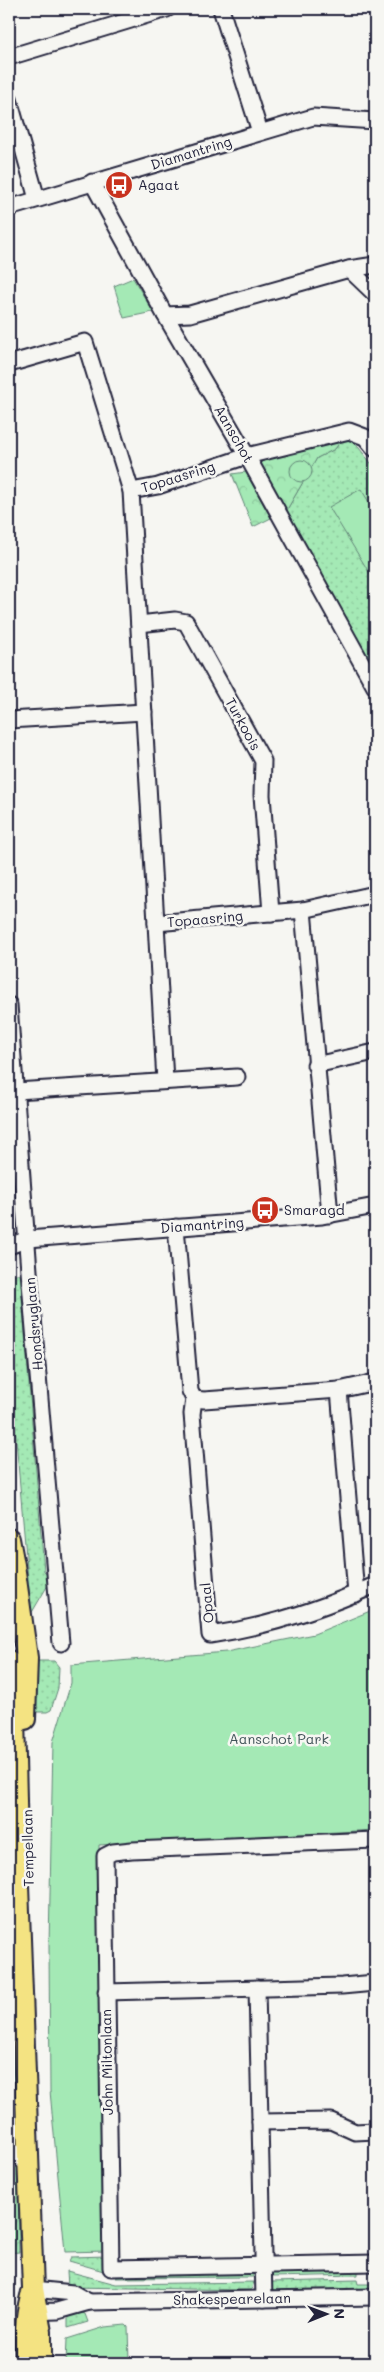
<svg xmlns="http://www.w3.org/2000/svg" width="384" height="2372" viewBox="0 0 384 2372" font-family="Mali,sans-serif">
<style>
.grass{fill:url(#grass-dots);stroke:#638678}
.forest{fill:url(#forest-crowns);stroke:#638678}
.green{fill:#a4e9b5;stroke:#638678}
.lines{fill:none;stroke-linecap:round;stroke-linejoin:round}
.minor-casing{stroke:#22223b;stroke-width:19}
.major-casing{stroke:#22223b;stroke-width:24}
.minor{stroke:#f6f6f2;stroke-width:15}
.major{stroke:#f4e382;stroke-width:20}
.labels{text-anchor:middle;stroke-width:5;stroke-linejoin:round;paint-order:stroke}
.street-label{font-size:14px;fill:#22223b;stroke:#f6f6f2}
.poi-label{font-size:14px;fill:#22223b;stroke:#f6f6f2;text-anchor:start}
.park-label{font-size:14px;fill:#42545a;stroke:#f6f6f2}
</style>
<defs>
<pattern id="grass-dots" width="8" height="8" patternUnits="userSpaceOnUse" patternTransform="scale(1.25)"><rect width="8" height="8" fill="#a4e9b5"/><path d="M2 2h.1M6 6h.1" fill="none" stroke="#8dc89d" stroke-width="1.8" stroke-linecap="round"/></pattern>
<pattern id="forest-crowns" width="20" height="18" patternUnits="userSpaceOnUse" patternTransform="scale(1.25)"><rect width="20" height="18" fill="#a4e9b5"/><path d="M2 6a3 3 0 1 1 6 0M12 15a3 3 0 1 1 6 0" fill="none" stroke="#8dc89d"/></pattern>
</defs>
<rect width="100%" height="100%" fill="#f6f6f2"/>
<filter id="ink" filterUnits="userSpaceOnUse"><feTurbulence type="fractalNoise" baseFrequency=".02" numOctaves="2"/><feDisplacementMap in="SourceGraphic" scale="10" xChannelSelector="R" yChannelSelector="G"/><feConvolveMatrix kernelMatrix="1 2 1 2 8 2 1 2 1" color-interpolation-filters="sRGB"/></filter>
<g filter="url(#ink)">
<g class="grass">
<polygon points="347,433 375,468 375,672 285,513 317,458 335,449"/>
<polygon points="9,1124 15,1206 9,1206"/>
<polygon points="24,1273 25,1280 21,1284 44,1571 48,1574 48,1585 31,1614 9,1358 9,1275"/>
<polygon points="30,1661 54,1661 59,1667 58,1688 51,1710 47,1712 32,1712"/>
<polygon points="107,2256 107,2272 69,2261 71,2257"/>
<polygon points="357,2268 357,2275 272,2277 272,2272"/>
<polygon points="249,2270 253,2273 253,2277 116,2278 116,2272"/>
<polygon points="67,2271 116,2284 254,2282 251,2290 68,2287"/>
<polygon points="357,2280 358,2284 375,2284 375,2289 272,2290 272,2282"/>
<polygon points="79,2312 85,2314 88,2322 68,2328 68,2314"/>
</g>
<g class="forest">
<polygon points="344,436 335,449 317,458 285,513 257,460"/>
<polygon points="246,472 271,518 253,527 232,474"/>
<polygon points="11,1816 17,2143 9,2134 9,1820"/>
<polygon points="9,2155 18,2161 19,2252 9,2253"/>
</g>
<g class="green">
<polygon points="133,278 153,312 124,318 114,286"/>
<circle cx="301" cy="471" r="11"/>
<polygon points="361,489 375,512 375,582 329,507"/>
<polygon points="375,1609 375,1830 99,1845 107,2251 65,2252 50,2091 49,1946 53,1742 71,1683 71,1665 226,1652 314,1634"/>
<polygon points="126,2325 128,2327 129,2363 66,2363 67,2339 105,2327"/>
</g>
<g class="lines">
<g class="minor-casing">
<g id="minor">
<polyline points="221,9 260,132"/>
<polyline points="9,57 167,9"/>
<polyline points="9,99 37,199"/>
<polyline points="92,182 165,315 247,456 375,687"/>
<polyline points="9,208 313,117 375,121"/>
<polyline points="349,269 375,294"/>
<polyline points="165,315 190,314 349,269 375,265"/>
<polyline points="9,364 85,342 131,491 156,923 303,910 375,894"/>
<polyline points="131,491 158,486 247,456 349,431 365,437 375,449"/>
<polyline points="139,624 175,620 186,622 263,761 262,795 271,913"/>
<polyline points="9,720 144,712"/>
<polyline points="303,910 330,1215"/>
<polyline points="156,923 165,1081"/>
<polyline points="9,1005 29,1271 61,1643"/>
<polyline points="315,1065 375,1052"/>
<polyline points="16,1091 237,1077"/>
<polyline points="176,1227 190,1391 194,1399 204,1400 339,1390 375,1382"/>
<polyline points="9,1246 28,1239 322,1216 375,1206"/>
<polyline points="339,1390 356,1594"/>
<path d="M194 1399 192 1414 210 1635C266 1627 324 1608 375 1585"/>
<polyline points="375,1840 132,1850 113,1852 105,1856 111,2268 375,2263"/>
<polyline points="257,1988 264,2299"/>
<polyline points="106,1992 342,1986 375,1983"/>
<polyline points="260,2122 331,2121 355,2132 375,2131"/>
<polyline points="9,2148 30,2167"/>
<polyline points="33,2289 73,2293 89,2302"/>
<polyline points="28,2312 57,2311 89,2302 375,2297"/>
</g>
</g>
<g class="major-casing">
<g id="major">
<polyline points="9,1539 14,1565 27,1658 25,1719"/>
<polyline points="9,1661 14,1716 18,1885 33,2289 41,2332 41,2363"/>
<path d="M26 2363C25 2340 25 2319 31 2296"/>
</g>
</g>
<use href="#minor" class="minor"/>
<use href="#major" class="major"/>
</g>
</g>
<defs>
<g id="bus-disc" transform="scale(1.4375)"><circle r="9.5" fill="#c8321e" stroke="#f6f6f2"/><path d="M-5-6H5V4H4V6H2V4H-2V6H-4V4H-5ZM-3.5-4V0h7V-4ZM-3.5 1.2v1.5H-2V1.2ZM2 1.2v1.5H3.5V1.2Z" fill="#fff"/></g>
</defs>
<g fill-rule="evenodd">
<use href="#bus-disc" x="119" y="185"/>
<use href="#bus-disc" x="265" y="1210"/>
</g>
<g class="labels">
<g class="street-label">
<text transform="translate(191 153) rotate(-17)" y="5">Diamantring</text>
<text transform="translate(234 434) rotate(60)" y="5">Aanschot</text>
<text transform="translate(178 477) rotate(-17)" y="5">Topaasring</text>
<text transform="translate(243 724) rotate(61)" y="5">Turkoois</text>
<text transform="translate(205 919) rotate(-5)" y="5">Topaasring</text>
<text transform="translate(202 1225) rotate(-4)" y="5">Diamantring</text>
<text transform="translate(34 1324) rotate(-95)" y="5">Hondsruglaan</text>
<text transform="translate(207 1603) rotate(-95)" y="5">Opaal</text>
<text transform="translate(28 1848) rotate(-91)" y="5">Tempellaan</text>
<text transform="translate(107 2062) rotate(-91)" y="5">John Miltonlaan</text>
<text transform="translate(232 2299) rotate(-1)" y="5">Shakespearelaan</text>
</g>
<g class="poi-label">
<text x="138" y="190">Agaat</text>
<text x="284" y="1215">Smaragd</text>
</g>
<g class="park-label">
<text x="279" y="1744">Aanschot Park</text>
</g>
</g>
<rect width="384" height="2372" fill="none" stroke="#f6f6f2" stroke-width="30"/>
<rect x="15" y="15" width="354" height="2342" fill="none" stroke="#22223b" stroke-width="2" filter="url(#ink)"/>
<g transform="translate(326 2314) rotate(89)" stroke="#f6f6f2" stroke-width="4" paint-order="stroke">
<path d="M0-4L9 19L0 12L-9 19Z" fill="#22223b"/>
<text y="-8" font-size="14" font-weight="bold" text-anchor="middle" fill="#22223b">N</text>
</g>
</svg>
